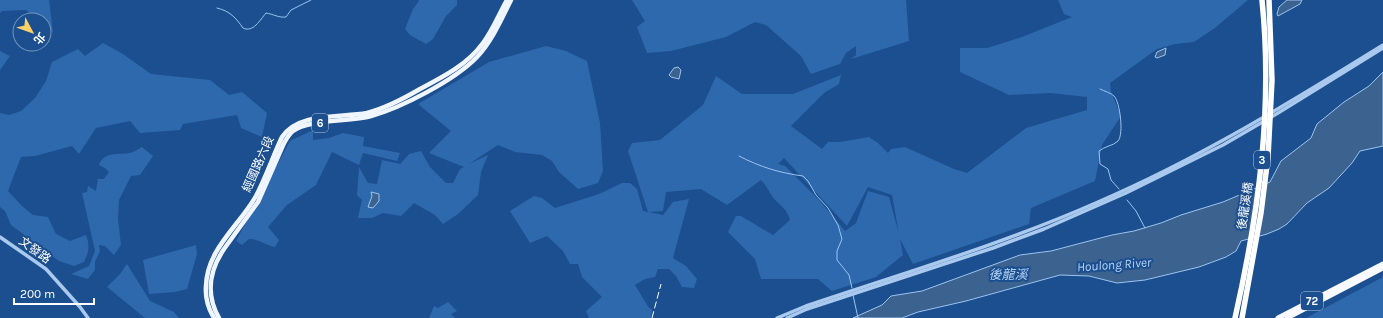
<svg xmlns="http://www.w3.org/2000/svg" width="1383" height="318" viewBox="0 0 1383 318" font-family="Karla,'Noto Sans TC',sans-serif">
<style>
.green{fill:#2e69ad;fill-rule:evenodd}
.water{fill:#3c6290;stroke:#9cc4f0}
.lines{fill:none;stroke-linecap:round;stroke-linejoin:round}
.stream{stroke:#9cc4f0;stroke-width:1}
.tertiary{stroke:#a9c9ee;stroke-width:3.5}
.primary{stroke:#f0f6ff;stroke-width:4.5}
.trunk{stroke:#f8faff;stroke-width:5}
.rail{stroke:#fff;stroke-width:1;stroke-dasharray:7 3;stroke-linecap:butt}
.motorway-bridge{stroke:#fff;stroke-width:5.5}
.labels{text-anchor:middle;stroke-width:4;stroke-linejoin:round;paint-order:stroke}
.shield{fill:#1b4f8f;stroke:#bbcadd;stroke-width:1}
.shield-label{font-size:11px;font-weight:bold;fill:#fff}
.street-label{font-size:12px;fill:#fff;stroke:#1b4f8f}
.water-label{font-size:13px;font-style:italic;fill:#b5d3f5;stroke:#1b4f8f}
</style>
<rect width="100%" height="100%" fill="#1b4f8f"/>
<g class="green">
<polygon points="0,0 49,0 53,33 44,25 44,20 37,20 26,10 2,11 0,13"/>
<polygon points="418,0 457,0 457,5 446,16 433,39 426,44 410,35 405,29 413,9 419,1"/>
<polygon points="632,0 906,0 909,41 851,59 856,55 856,46 846,53 840,64 811,74 801,56 766,25 755,22 726,37 671,51 647,53 637,27 645,21"/>
<path d="M1058 0H1248L1215 28 1194 42 1175 44 1157 49 1110 83 1111 92 1121 116 1102 145 1095 181 1031 208 1029 224 913 264 900 239 903 255 876 277 832 291 818 279H761L755 259 728 232 736 216H741L773 235 790 220C786 206 779 206 772 196 768 190 766 185 761 180L727 205 701 189 666 192 663 211 649 212 663 215 673 202 689 199 673 258 686 266 697 279 694 288 682 287 676 276 669 269H658L655 277 645 279 635 285 649 308 652 309 651 318H589L586 311 602 297 582 277 578 264H570L563 251 547 236 530 243 510 211 534 196 542 198 555 208 599 194 622 183H630L637 189 643 211 648 212 628 151 632 143 660 140 703 105 716 76 742 94H793L841 75 839 84 824 93 791 126 822 149 828 142H840L869 137 878 143 888 153 891 149 905 147 954 169 967 173 1026 128 1087 110V97L1050 93 1009 95 960 72V48H987L1022 37 1072 17 1064 14ZM784 158 847 226 868 187 892 195 899 234 889 197 868 191 856 223 845 231 820 201 785 166 778 164Z"/>
<path d="M103 43 123 54 151 74 210 80 229 95 242 92 267 113 262 137 241 128 237 115 183 124 180 130 140 133 130 121 96 128 79 154 72 146 35 156 21 157 8 191 21 205 33 215 48 217 56 234 70 241 86 235C90 246 89 252 84 262L74 266 59 261 11 225 5 211 0 207V113L9 115 21 111 35 98 46 81 52 62 78 49 85 56Z"/>
<polygon points="546,46 566,51 587,61 600,123 603,171 598,183 578,189 559,172 552,161 542,155 515,152 498,145 469,164 488,155 481,172 478,195 458,214 443,224 435,215 414,203 401,216 383,213 372,218 358,218 362,200 357,195 359,167 368,183 377,184 382,160 400,164 409,154 421,151 430,167 446,183 453,183 460,169 464,167 429,153 451,131 418,104 489,62"/>
<polygon points="0,51 10,56 0,70"/>
<path d="M313 130V140L329 138 343 133 364 137 363 146 400 153 397 161 363 153 359 165 332 152 316 185 287 205 268 227 279 240 275 247C264 245 260 239 249 239L242 245 236 241 290 141Z"/>
<path d="M142 147 153 156 140 175 131 176 119 200 118 219 121 245 114 255 105 246 99 245 100 251 95 262V270L88 279 71 274 89 266 95 251 82 193 87 192 88 186 96 191 98 179H104L109 172 105 168 99 165C104 151 118 155 130 153 134 152 138 149 142 147Z"/>
<polygon points="196,245 197,254 187,289 175,292 149,294 143,260"/>
<polygon points="127,264 150,301 174,312 179,318 145,318 107,287 120,274"/>
<polygon points="1383,277 1383,318 1306,318"/>
<polygon points="448,302 457,311 451,314 455,318 429,318 434,306 438,308"/>
</g>
<g class="water">
<polygon points="1287,0 1302,0 1300,4 1278,16 1277,14 1279,7"/>
<polygon points="1166,48 1165,55 1157,58 1155,57 1157,52"/>
<polygon points="678,67 681,70 679,79 671,77 669,75 674,68"/>
<polygon points="1383,72 1383,146 1360,151 1352,163 1329,188 1307,203 1287,224 1279,229 1267,234 1241,241 1236,251 1226,257 1199,267 1145,280 1117,283 1089,276 1060,275 966,301 918,312 902,318 853,318 882,305 891,296 922,291 1020,255 1051,251 1112,235 1134,231 1161,223 1181,215 1223,202 1270,182 1281,161 1311,138 1317,124 1344,102 1369,86"/>
<polygon points="371,192 379,194 379,201 373,208 368,207 372,196"/>
</g>
<g class="lines">
<g class="stream">
<path d="M217 8C230 11 236 18 243 28 253 33 260 20 266 13 273 14 279 18 286 17L291 10 311 0"/>
<path d="M1100 89C1104 91 1111 93 1114 96 1120 102 1124 134 1118 141 1113 146 1105 146 1099 151L1100 164 1108 169 1111 180 1119 189"/>
<path d="M739 156C760 167 780 173 803 176L808 181 816 195 828 208 838 225 842 239 837 251V260L849 275 852 288"/>
<polyline points="1127,200 1136,211 1145,228"/>
<polyline points="853,295 858,318"/>
</g>
<g class="tertiary">
<polyline points="0,237 46,269 80,307 88,318"/>
<path d="M777 318 806 306C904 273 1003 244 1098 202 1198 159 1291 102 1383 45"/>
<polyline points="787,318 807,309 993,248 1044,229 1126,193 1223,145 1278,113 1383,48"/>
</g>
<g class="primary">
<path d="M214 318C208 308 205 298 206 286 207 249 239 226 256 196 266 177 273 156 282 137 299 112 340 118 367 113 386 108 403 99 420 89 443 77 467 65 483 43 493 30 499 14 507 0"/>
<path d="M219 318C206 295 209 271 224 249L258 202 284 143C287 138 289 134 293 131 308 119 350 122 371 116 401 108 455 80 477 57 492 41 501 20 511 0"/>
</g>
<g class="trunk">
<polyline points="1278,318 1383,264"/>
<polyline points="1287,318 1383,268"/>
</g>
<polyline class="rail" points="652,318 661,284"/>
<g class="motorway-bridge">
<path d="M1235 318C1259 212 1273 108 1262 0"/>
<polyline points="1242,318 1261,213 1268,157 1272,80 1269,0"/>
</g>
</g>
<g class="labels">
<g class="shield">
<rect x="312" y="114" width="16" height="18" rx="3"/>
<rect x="1254" y="151" width="16" height="18" rx="3"/>
<rect x="1301" y="292" width="22" height="18" rx="3"/>
</g>
<g class="shield-label">
<text x="320" y="127">6</text>
<text x="1262" y="164">3</text>
<text x="1312" y="305">72</text>
</g>
<g class="street-label">
<text transform="translate(258 164) rotate(-66)" y="4">經國路六段</text>
<text transform="translate(1245 206) rotate(-81)" y="4">後龍溪橋</text>
<text transform="translate(35 250) rotate(36)" y="4">文發路</text>
</g>
<g class="water-label">
<text transform="translate(1114 264) rotate(-4)" y="5">Houlong River</text>
<text x="1008" y="279">後龍溪</text>
</g>
</g>
<g transform="translate(32 32) rotate(131)"><circle r="19" fill="#1b4f8f" stroke="#7695bc"/>
<path d="M0-3L7 15L0 10L-7 15Z" fill="#ffd166"/>
<text y="-6" font-size="11" font-weight="bold" text-anchor="middle" fill="#ffffff">北</text>
</g>
<path d="M14 298v6h80v-6" fill="none" stroke="#ffffff" stroke-width="2"/>
<text x="20" y="298" font-size="12" fill="#ffffff" stroke="#1b4f8f" stroke-width="3" paint-order="stroke">200 m</text>
</svg>
